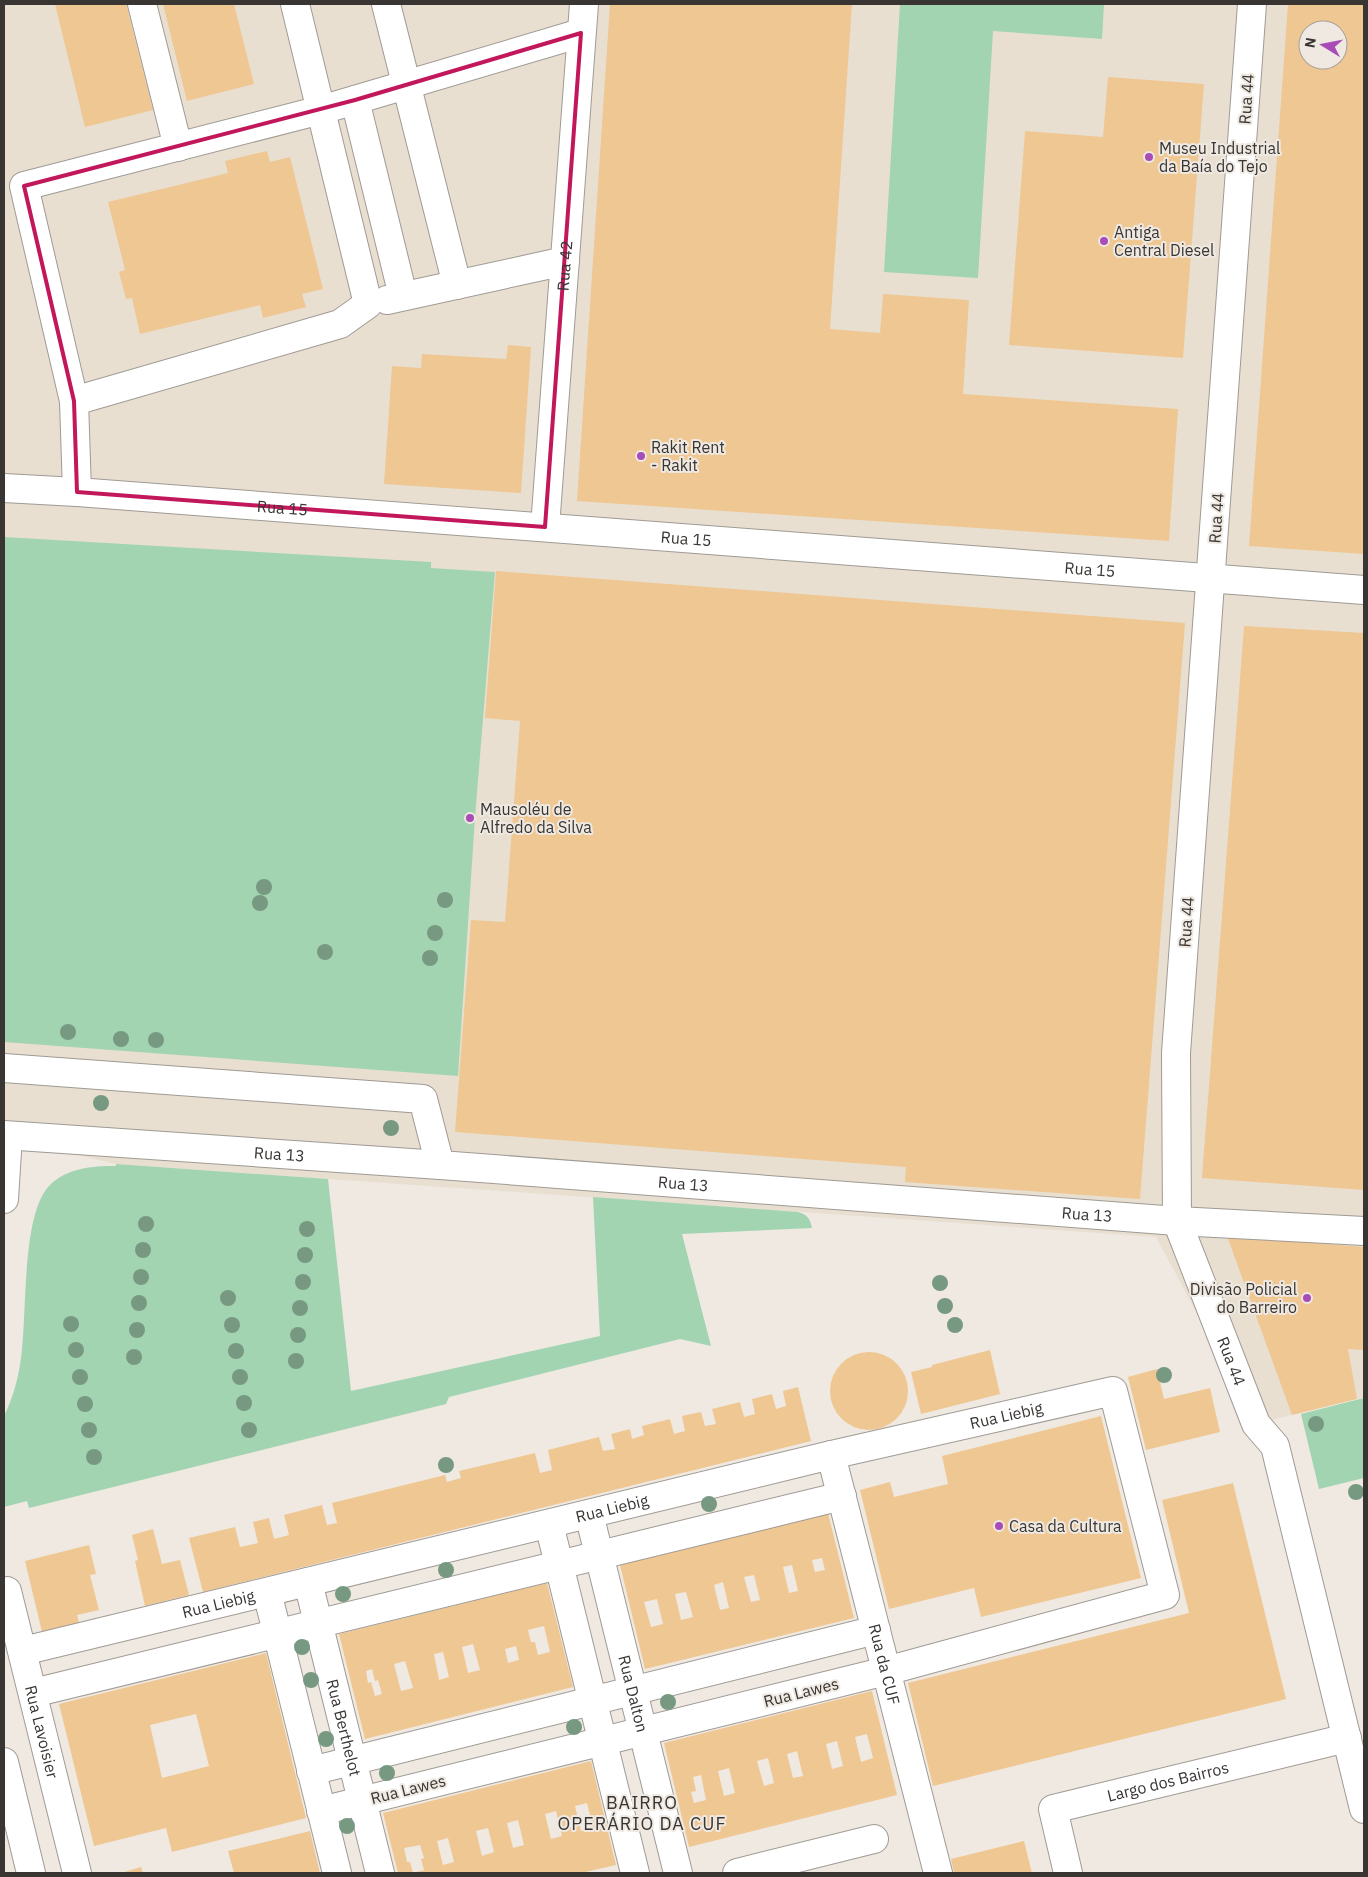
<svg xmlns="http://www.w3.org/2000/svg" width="1368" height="1877" viewBox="0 0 1368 1877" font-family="'IBM Plex Sans',sans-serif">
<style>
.built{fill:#e8dfd1;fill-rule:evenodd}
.green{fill:#a2d4b1}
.building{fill:#efc792;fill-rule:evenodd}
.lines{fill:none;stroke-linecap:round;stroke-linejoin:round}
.minor-casing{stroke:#9f9a94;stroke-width:30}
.minor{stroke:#fff;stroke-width:28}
.tree{fill:#779981}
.marked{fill:none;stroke:#c2185b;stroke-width:4;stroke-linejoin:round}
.poi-dot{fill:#a84cb7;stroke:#efe9e2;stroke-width:2}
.labels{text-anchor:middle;stroke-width:4;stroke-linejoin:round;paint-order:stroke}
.street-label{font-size:16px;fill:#383533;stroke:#efe9e2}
.poi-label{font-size:16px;fill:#383533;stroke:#efe9e2;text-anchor:start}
.neighbourhood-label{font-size:18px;letter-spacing:1px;fill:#383533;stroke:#efe9e2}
</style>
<rect width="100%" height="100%" fill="#efe9e2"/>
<path class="built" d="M4 4H1364V1397L1256 1424 1156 1237 116 1164 4 1138ZM1308 30H1338V60H1308Z"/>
<g class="green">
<polygon points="900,4 1104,4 1102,39 993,31 978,278 884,272"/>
<polygon points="4,537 431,562 431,568 495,572 475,817 458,1076 4,1042"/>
<path d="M116 1164 328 1179 351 1391 600 1336 593 1197 798 1212C808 1215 810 1219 812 1228L682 1234 711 1346 680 1339 449 1397 446 1404 29 1508 27 1501 4 1507V1416C12 1400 17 1383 20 1365 28 1322 20 1217 49 1186 66 1168 92 1166 116 1166Z"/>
<polygon points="1364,1398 1364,1478 1319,1489 1301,1414"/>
</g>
<g class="building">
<polygon points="55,4 126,4 153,110 85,127"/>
<polygon points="163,4 234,4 254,84 187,101"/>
<polygon points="610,4 852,4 830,329 880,333 883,294 969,300 963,394 1178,409 1169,541 577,501"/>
<path d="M1288 4H1364V554L1249 546ZM1308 30H1338V60H1308Z"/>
<polygon points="1108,77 1204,84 1183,358 1009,345 1025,131 1103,137"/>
<polygon points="267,151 270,162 290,157 323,289 302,294 306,307 263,318 260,305 140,334 132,298 126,299 119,272 125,270 108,202 228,173 225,161"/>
<polygon points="508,345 531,347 521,493 384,484 392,366 421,368 422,354 506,359"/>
<polygon points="496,571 1185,623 1140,1199 905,1182 906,1167 455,1132 471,920 505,922 520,721 485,718"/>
<polygon points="1244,626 1364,633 1364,1190 1202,1178"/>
<polygon points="1227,1236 1364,1247 1364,1350 1348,1349 1357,1399 1292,1415"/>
<polygon points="990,1350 1000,1394 921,1414 911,1372 932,1367 932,1365"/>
<circle cx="869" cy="1391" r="39"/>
<polygon points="1157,1369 1164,1399 1210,1388 1220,1432 1146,1450 1128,1377"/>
<polygon points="798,1387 811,1441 203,1592 189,1538 235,1527 240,1547 258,1543 253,1522 269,1518 274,1539 289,1535 284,1515 322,1505 327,1525 337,1523 332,1503 445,1475 447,1482 461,1478 459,1471 535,1453 540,1473 552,1470 548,1450 599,1437 603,1451 615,1449 611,1434 630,1429 632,1439 644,1435 642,1426 670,1419 674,1434 685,1431 682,1416 701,1412 705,1426 716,1424 712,1409 740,1402 744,1417 755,1414 752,1399 772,1394 776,1409 786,1406 783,1391"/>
<polygon points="1101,1416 1141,1578 981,1617 974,1588 889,1609 860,1490 890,1482 894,1497 948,1484 942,1456"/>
<polygon points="1233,1483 1286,1699 933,1786 908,1683 1189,1613 1162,1500"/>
<path d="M828 1513 854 1618 645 1669 620 1565ZM822 1558 825 1570 815 1572 812 1560ZM792 1565 798 1591 789 1593 783 1567ZM754 1575 760 1600 751 1602 744 1577ZM723 1582 729 1608 720 1610 714 1585ZM686 1592 693 1617 681 1620 675 1594ZM657 1599 663 1624 651 1627 644 1602Z"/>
<polygon points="153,1529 162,1564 180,1560 189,1595 145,1606 135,1561 138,1560 132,1535"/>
<polygon points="89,1545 96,1574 90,1575 99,1610 77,1615 80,1626 62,1631 61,1627 42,1632 25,1561"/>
<path d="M547 1583 573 1687 365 1739 339 1634ZM544 1626 550 1652 538 1655 535 1642H531L528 1630ZM473 1644 480 1670 468 1673 462 1647ZM516 1646 519 1660 508 1663 505 1649ZM443 1652 449 1677 439 1680 434 1654ZM405 1661 413 1688 401 1691 394 1664ZM372 1669 375 1681 378 1680 382 1694 375 1696 371 1682 368 1683 366 1671Z"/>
<path d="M266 1653 306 1818 172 1852 166 1828 94 1846 59 1704ZM196 1714 209 1766 162 1778 150 1725Z"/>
<path d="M872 1691 897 1795 689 1847 664 1743ZM867 1734 873 1758 861 1762 855 1737ZM837 1741 843 1766 832 1769 826 1744ZM797 1751 803 1776 793 1778 787 1754ZM768 1758 774 1783 764 1786 757 1761ZM729 1768 735 1793 724 1796 718 1771ZM701 1775 706 1800 694 1803 691 1792 696 1791 693 1777Z"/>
<path d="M591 1761 616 1865 581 1873H413L424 1870 421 1859 424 1858 420 1845 404 1848 407 1862H410L413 1873H398L383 1813ZM587 1803 593 1828 581 1831 575 1806ZM556 1811 562 1836 551 1839 545 1814ZM518 1820 524 1845 513 1848 507 1823ZM488 1828 494 1852 482 1856 476 1831ZM448 1838 454 1862 443 1865 437 1841Z"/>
<polygon points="310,1831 320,1873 234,1873 228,1851"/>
<polygon points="1024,1841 1032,1873 954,1873 951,1859"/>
<polygon points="141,1867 143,1873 121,1873"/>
</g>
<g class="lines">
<g class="minor-casing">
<g id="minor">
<polyline points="142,4 178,147"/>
<polyline points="386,4 457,285"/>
<path id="s1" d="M1252 4 1176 1053 1177 1221 1256 1424 1275 1446 1364 1809"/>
<polyline points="355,100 403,296"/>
<polyline points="387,300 565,261"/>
<polyline points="74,401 24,186 321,110 581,33"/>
<path id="s2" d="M4 488 77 492 1364 590"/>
<polyline points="77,492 74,401 340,324 368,304 295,4"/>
<path id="s3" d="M545 527 584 4"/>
<polyline points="4,1068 423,1099 440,1165"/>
<path id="s4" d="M4 1135 440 1165 1177 1221 1364 1231"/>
<polyline points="4,1199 8,1136"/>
<path id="s5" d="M831 1455 938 1873"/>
<path id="s6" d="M589 1514 678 1873"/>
<polyline points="549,1524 635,1873"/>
<path id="s7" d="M308 1582 380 1873"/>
<path id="s8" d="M7 1591 77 1873"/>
<polyline points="267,1592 337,1873"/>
<path id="s9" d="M23 1651 831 1455 1113 1391 1165 1595 886 1671 321 1811"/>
<polyline points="33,1693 842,1496"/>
<polyline points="4,1762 31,1873"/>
<polyline points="311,1771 876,1630"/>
<polyline points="737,1873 874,1839"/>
<path id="s10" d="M1068 1873 1053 1809 1347 1738"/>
</g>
</g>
<use href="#minor" class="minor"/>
</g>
<g class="tree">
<circle cx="264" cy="887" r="8"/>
<circle cx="445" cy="900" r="8"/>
<circle cx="260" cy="903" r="8"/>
<circle cx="435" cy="933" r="8"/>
<circle cx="325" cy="952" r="8"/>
<circle cx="430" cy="958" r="8"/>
<circle cx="68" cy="1032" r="8"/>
<circle cx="121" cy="1039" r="8"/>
<circle cx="156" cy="1040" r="8"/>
<circle cx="101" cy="1103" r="8"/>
<circle cx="391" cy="1128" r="8"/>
<circle cx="146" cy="1224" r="8"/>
<circle cx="307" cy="1229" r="8"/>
<circle cx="143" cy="1250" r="8"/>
<circle cx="305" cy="1255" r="8"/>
<circle cx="141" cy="1277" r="8"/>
<circle cx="303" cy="1282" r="8"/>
<circle cx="940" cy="1283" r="8"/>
<circle cx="228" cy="1298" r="8"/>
<circle cx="139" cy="1303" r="8"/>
<circle cx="945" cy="1306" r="8"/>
<circle cx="300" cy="1308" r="8"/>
<circle cx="71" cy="1324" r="8"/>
<circle cx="232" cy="1325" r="8"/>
<circle cx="955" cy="1325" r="8"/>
<circle cx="137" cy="1330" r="8"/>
<circle cx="298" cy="1335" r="8"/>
<circle cx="76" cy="1350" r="8"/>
<circle cx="236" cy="1351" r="8"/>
<circle cx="134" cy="1357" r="8"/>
<circle cx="296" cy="1361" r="8"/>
<circle cx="1164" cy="1375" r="8"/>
<circle cx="80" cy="1377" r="8"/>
<circle cx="240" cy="1377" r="8"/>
<circle cx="244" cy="1403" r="8"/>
<circle cx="85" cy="1404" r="8"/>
<circle cx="1316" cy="1424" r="8"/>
<circle cx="89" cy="1430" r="8"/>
<circle cx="249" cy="1430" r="8"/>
<circle cx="94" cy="1457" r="8"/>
<circle cx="446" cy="1465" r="8"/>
<circle cx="1356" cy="1492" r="8"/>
<circle cx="709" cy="1504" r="8"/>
<circle cx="446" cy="1570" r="8"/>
<circle cx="343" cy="1594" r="8"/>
<circle cx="302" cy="1647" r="8"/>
<circle cx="311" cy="1680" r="8"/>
<circle cx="668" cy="1702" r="8"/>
<circle cx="574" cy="1727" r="8"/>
<circle cx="326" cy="1739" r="8"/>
<circle cx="387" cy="1773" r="8"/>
<circle cx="347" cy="1826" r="8"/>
</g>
<path class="marked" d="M581 33 545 527 77 492 74 401 24 186 355 100Z"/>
<g class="poi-dot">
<circle cx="1149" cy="157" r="5"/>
<circle cx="1104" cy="241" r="5"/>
<circle cx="641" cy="456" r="5"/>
<circle cx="470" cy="818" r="5"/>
<circle cx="1307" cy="1298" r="5"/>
<circle cx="999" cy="1526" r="5"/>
</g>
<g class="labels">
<g class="street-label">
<text transform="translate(1246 99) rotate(-86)" y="6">Rua 44</text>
<text dy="6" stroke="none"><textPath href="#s3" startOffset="262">Rua 42</textPath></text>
<text dy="6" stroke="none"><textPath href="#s2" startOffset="279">Rua 15</textPath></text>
<text transform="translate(1216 518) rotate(-86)" y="6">Rua 44</text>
<text dy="6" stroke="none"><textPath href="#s2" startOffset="684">Rua 15</textPath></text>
<text dy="6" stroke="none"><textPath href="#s2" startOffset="1089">Rua 15</textPath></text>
<text transform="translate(1186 922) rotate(-86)" y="6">Rua 44</text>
<text dy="6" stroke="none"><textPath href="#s4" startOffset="276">Rua 13</textPath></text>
<text dy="6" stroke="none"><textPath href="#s4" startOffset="681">Rua 13</textPath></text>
<text dy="6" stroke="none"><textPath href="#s4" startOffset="1086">Rua 13</textPath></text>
<text dy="6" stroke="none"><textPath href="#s1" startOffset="1370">Rua 44</textPath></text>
<text dy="6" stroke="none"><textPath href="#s9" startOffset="1011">Rua Liebig</textPath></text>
<text dy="6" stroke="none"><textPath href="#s9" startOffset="606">Rua Liebig</textPath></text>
<text dy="6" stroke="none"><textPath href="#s9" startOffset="201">Rua Liebig</textPath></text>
<text dy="6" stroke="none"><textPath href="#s5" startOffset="216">Rua da CUF</textPath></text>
<text transform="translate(801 1692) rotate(-14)" y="6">Rua Lawes</text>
<text dy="6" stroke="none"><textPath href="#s6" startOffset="185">Rua Dalton</textPath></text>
<text dy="6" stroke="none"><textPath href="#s7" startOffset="150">Rua Berthelot</textPath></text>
<text dy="6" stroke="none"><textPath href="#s8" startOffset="145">Rua Lavoisier</textPath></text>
<text dy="6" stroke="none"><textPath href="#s10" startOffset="184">Largo dos Bairros</textPath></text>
<text transform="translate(408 1789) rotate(-14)" y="6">Rua Lawes</text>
</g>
<g class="poi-label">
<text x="1159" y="154">Museu Industrial<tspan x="1159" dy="18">da Baía do Tejo</tspan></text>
<text x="1114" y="238">Antiga<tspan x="1114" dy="18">Central Diesel</tspan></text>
<text x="651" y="453">Rakit Rent<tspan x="651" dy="18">- Rakit</tspan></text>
<text x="480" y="815">Mausoléu de<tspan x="480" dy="18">Alfredo da Silva</tspan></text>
<text x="1297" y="1295" text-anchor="end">Divisão Policial<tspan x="1297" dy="18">do Barreiro</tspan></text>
<text x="1009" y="1532">Casa da Cultura</text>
</g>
<g class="neighbourhood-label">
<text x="642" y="1809">BAIRRO<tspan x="642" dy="21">OPERÁRIO DA CUF</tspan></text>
</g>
</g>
<rect width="1368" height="1877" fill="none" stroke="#383533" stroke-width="10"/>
<g transform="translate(1323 45) rotate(280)"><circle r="24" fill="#efe9e2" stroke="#a6a19c"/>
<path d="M0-4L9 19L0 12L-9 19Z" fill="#a84cb7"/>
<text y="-8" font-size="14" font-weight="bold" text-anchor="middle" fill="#383533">N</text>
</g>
</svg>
